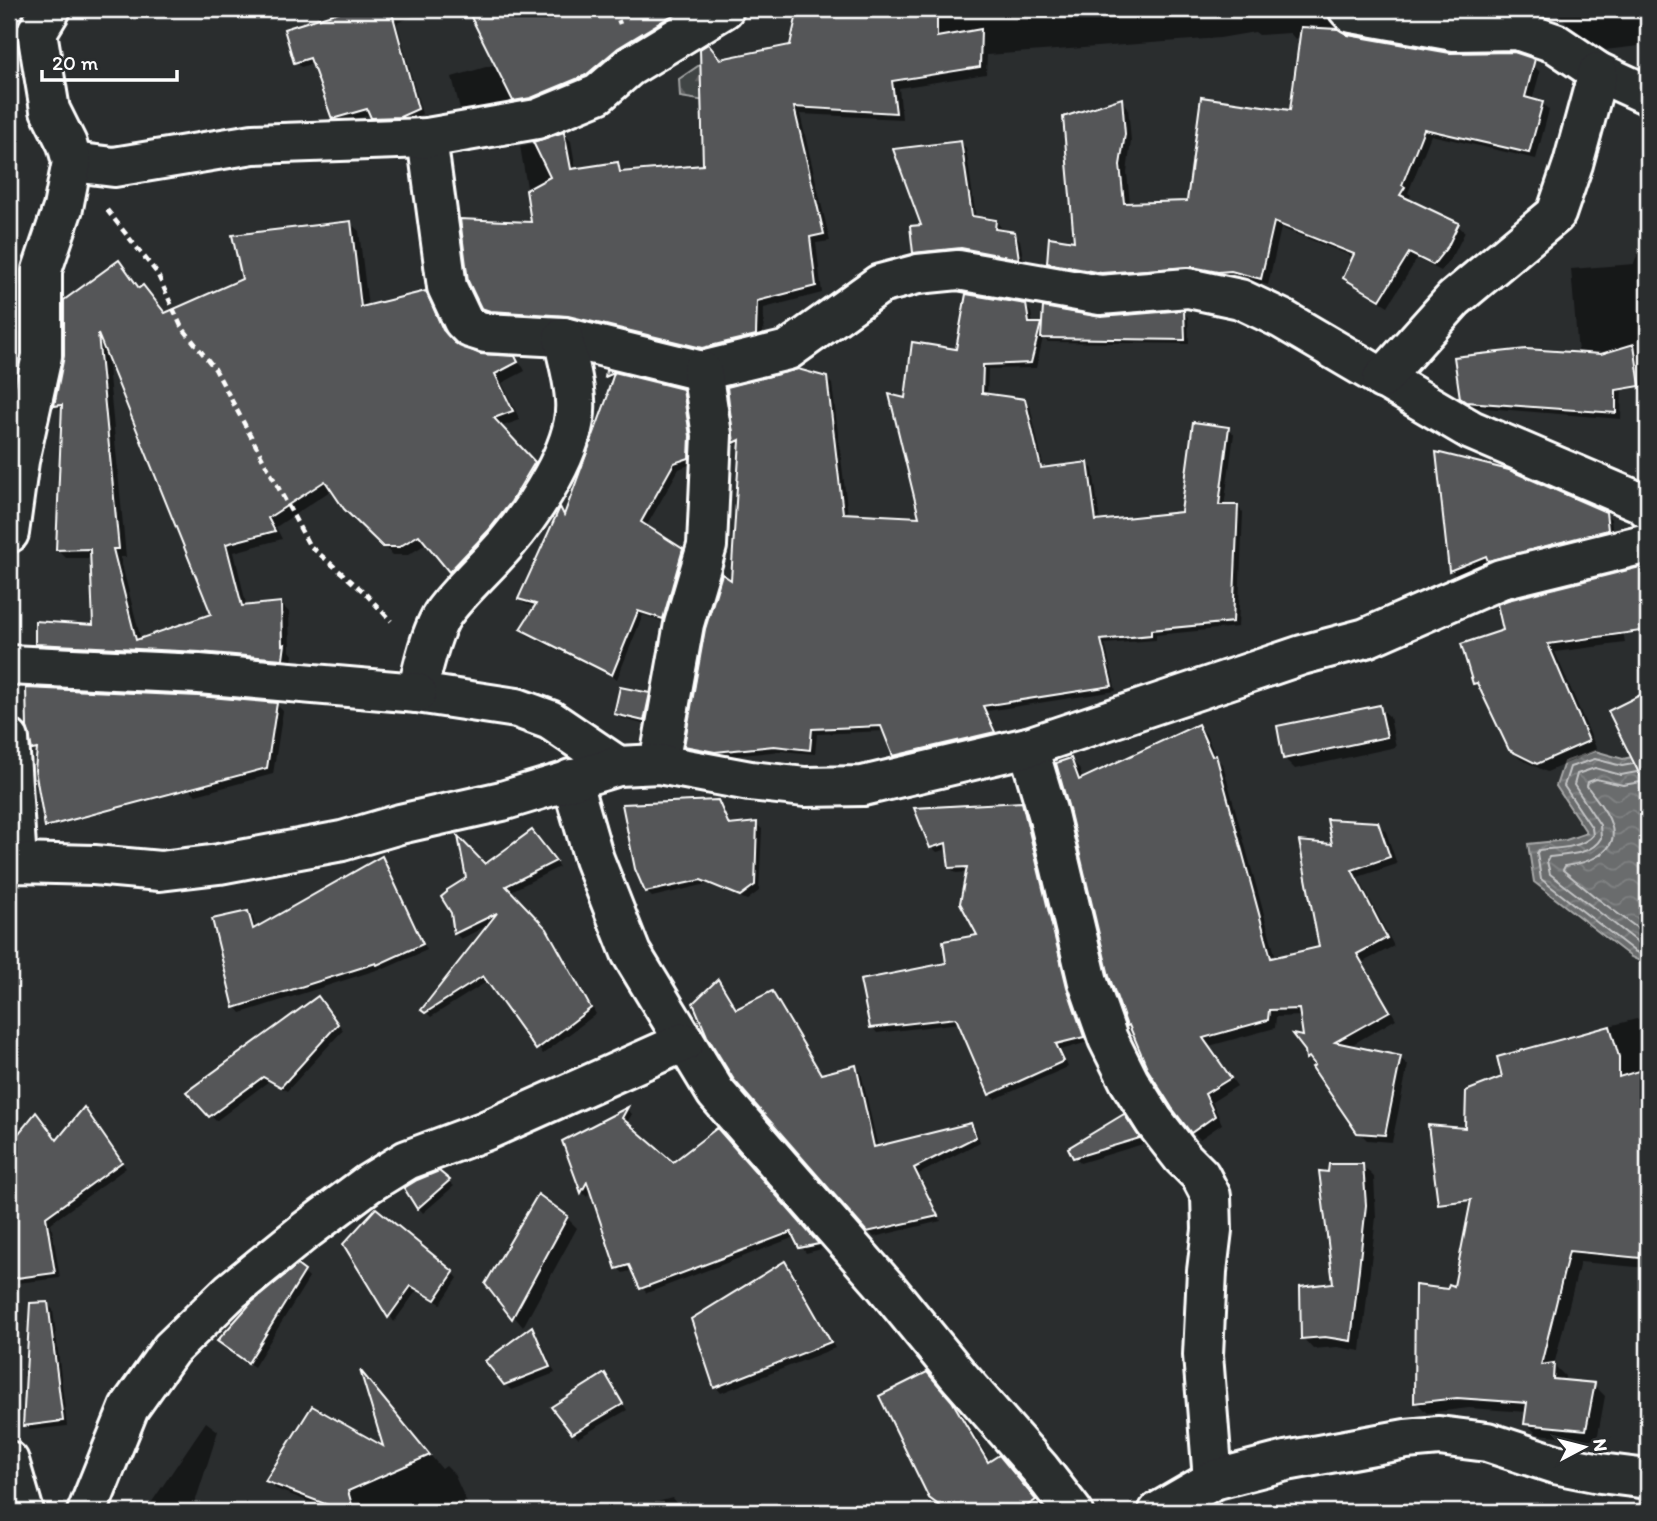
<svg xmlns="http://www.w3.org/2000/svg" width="1657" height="1521" viewBox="0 0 1657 1521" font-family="Itim,sans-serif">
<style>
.forest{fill:url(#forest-firs);stroke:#a0a2a2;stroke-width:2}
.water{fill:url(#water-waves);stroke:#a6a7a7;stroke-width:2}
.shadow{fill:#0007;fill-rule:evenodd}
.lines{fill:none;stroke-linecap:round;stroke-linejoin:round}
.shore{stroke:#c3c4c5;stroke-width:2}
.building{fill:#555758;stroke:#fff;stroke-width:2;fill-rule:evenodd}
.minor-casing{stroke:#fff;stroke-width:44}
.path{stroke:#fff;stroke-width:4.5;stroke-dasharray:7 5;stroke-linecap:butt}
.minor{stroke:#2a2d2e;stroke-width:38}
</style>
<defs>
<pattern id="forest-firs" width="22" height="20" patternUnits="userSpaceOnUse" patternTransform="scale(1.75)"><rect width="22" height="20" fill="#414445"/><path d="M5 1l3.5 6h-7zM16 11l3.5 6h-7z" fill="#5e6061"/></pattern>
<pattern id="water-waves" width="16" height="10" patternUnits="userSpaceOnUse" patternTransform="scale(1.75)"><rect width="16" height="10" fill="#6a6c6d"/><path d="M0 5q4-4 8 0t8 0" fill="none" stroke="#808283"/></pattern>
</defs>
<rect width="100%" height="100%" fill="#2a2d2e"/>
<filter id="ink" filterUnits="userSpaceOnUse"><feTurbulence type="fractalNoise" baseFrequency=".0143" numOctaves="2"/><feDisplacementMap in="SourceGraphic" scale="14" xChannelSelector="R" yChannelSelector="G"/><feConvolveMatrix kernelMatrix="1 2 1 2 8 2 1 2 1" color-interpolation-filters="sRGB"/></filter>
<g filter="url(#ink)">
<polygon class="forest" points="701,64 724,104 680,97 679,79"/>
<polygon class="water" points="1595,751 1623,759 1648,753 1648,965 1631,957 1534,882 1528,844 1566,840 1587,833 1556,786 1564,762"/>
<g class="shadow">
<polygon points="354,9 430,9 397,23 422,114 406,122 378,123 372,114 339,124 333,118 314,63 301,67 296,62 286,30"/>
<polygon points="469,9 552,9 579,85 537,103 466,115 460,109 452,77 496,64"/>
<polygon points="588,9 696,9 602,71 597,66"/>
<polygon points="858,9 1335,9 1334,24 1349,41 1533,65 1540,72 1532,101 1542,103 1549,110 1536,159 1431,135 1408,193 1411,195 1408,201 1457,225 1465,232 1454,254 1441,271 1417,259 1388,306 1353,285 1346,277 1354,257 1281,228 1268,285 1239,277 1109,279 1056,270 1049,263 1076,243 1121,100 1128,107 1131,141 1127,173 1130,204 1189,203 1292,112 1302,37 1295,39 1290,33 1259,35 1255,32 1220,38 987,55 986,74 899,88 902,119 800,114 830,241 816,243 822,293 764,308 763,342 710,355 490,315 483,307 533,223 520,146 541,142 564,134 571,141 576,170 618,164 625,174 705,167 851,34"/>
<polygon points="1434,9 1509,9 1514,13 1462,14"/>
<polygon points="1555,9 1648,9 1648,45 1605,50 1570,27"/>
<polygon points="961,143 966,148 976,218 996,221 1001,227 1000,232 1014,234 1020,240 1024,263 921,257 915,252 924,226"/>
<path d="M350 223 359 231 368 307 425 293 434 302 456 346 479 356 514 358 523 367 525 371 502 383 520 420 500 427 543 472 459 580 428 543 408 555H393L346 508 333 489 276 527 282 539 234 552 247 608 280 603 289 612 290 651 293 655 291 667 46 652 37 644 95 627 92 558H66L58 550 64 413 55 405 119 262 140 289 143 287 151 296 166 315 244 280ZM107 355 213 615 141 640 120 557H126Z"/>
<polygon points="1641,245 1648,247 1648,406 1623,348 1621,419 1474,407 1461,397 1578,354 1571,269 1634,264"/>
<polygon points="21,282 25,286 25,335 9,328 9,304"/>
<polygon points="1025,306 1031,312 1033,325 1040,324 1043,328 1101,319 1183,312 1188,317 1189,344 1048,342 1043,338 1036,368 988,369 987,395 1025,401 1030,406 1044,469 1088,464 1093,469 1100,522 1183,513 1229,429 1234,434 1224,507 1238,507 1243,513 1238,627 1156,635 1156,640 1105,644 1116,691 987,711 999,738 900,761 894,755 885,731 817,734 815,754 781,751 722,757 692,751 686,746 732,583 741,448 735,442 826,378 832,384 848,515 921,519 906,400 958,351"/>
<polygon points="607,372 682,390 687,396 695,443 694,463 679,469 646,527 688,556 668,623 643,615 617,679 527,635 522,629 536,607 525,604 520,599 561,510 566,515 613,382 607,376"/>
<polygon points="1438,454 1605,513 1611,519 1613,535 1495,566 1490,561 1455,575 1450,570"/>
<polygon points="1648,567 1648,623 1623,630 1625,643 1555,652 1597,750 1547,772 1520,759 1510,749 1483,692 1474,684 1505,631 1509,601"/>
<polygon points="649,694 654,700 649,726 621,718 616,713"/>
<polygon points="276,704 283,711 273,774 196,795 190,789 48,807"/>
<polygon points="1379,707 1390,717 1396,747 1295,769 1285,759"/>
<polygon points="1198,726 1206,734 1216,758 1223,765 1276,958 1321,948 1334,846 1378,824 1386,832 1397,864 1358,877 1394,946 1363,962 1396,1019 1348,1047 1400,1058 1408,1065 1392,1142 1367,1140 1359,1132 1316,1067 1307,1058 1302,1016 1276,1017 1275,1028 1209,1046 1237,1086 1212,1102 1222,1124 1200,1139 1192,1132 1128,1025 1071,760 1079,768 1083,780"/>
<polygon points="718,802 723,807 731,827 756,824 762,829 759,891 747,900 707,884 652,897 646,891"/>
<polygon points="1021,804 1026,809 1071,994 1088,1042 1061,1050 1068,1067 995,1099 990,1094 960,1023 877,1033 872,1027 979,937 968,872 956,873 950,868 948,849 937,852 933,848 955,842"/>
<polygon points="537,837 559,867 509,892 552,936 596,1014 543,1054 488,981 431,1017 424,1010 490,924 461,939 456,934 452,912 485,866"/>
<polygon points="382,859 387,864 427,950 384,969 383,968 241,1013 236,1007 248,913 253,918 256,929"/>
<polygon points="718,982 737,1011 772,994 778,999 822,1075 855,1067 861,1072 878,1148 970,1125 976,1130 980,1142 919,1174 941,1221 874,1237 869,1231"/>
<polygon points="323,1004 343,1030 287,1091 269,1081 216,1121 189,1092"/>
<polygon points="1648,1016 1648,1134 1612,1142 1504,1078 1580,1037 1579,1034"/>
<polygon points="627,1109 632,1114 626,1124 673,1164 723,1135 822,1249 806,1253 795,1237 647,1293 642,1288 633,1270 623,1273 618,1268 591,1189 587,1197 582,1192 564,1142"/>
<polygon points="84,1110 126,1168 51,1223 60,1278 9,1284 9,1148 36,1114 58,1142"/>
<polygon points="1129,1121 1143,1144 1080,1163 1075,1157"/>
<polygon points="1363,1166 1374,1177 1376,1217 1361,1351 1337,1347 1313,1349 1303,1338 1335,1284 1330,1174"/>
<polygon points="439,1173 454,1186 423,1213 418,1207"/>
<polygon points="1470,1215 1648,1225 1648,1268 1580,1262 1554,1365 1565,1376 1564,1382 1594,1385 1605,1396 1597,1440 1537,1434 1526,1423 1527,1412 1469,1408 1427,1413 1416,1402 1449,1291 1456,1288"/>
<polygon points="567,1218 577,1228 523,1327 487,1284"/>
<polygon points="345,1244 453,1273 458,1278 441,1304 417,1290 394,1322"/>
<polygon points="785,1263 791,1268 835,1348 721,1393 716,1387"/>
<polygon points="304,1273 309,1278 254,1367 224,1346"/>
<polygon points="48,1304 53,1310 67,1426 30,1430 24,1425"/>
<polygon points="532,1329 537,1334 555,1373 511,1390 505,1384"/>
<polygon points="605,1375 627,1410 578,1438 573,1433"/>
<polygon points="368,1381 442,1469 446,1466 454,1474 469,1507 459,1512 336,1512 276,1489 267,1480 386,1450"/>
<polygon points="937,1385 962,1414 991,1463 1009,1468 1045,1511 991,1512 984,1502 976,1512 947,1512 930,1497"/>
<polygon points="206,1422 218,1431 192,1512 145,1512"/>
<polygon points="672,1498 684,1512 620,1512"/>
</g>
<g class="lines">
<g class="shore">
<path d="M1633 764 1622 766 1595 759 1570 767 1564 786 1592 828 1593 835C1581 849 1556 848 1539 850L1537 853 1541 879 1634 951 1648 957"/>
<path d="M1637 772 1621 775 1595 768 1577 774 1574 785 1600 825 1601 838C1592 855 1566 855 1549 857L1547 861 1550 874 1639 943 1648 948"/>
<path d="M1641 782 1623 785 1596 779 1588 782 1587 786C1595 798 1607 810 1611 824 1621 853 1587 863 1565 866L1563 870 1594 896 1648 936"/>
</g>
</g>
<g class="building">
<polygon points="348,9 391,9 418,109 400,117 371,118 367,109 332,119 310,58 294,63 284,29"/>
<polygon points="467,9 682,9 618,48 586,75 531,98 513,101"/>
<polygon points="845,9 937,9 937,37 981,29 980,67 892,81 896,113 794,107 824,234 810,237 816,286 757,301 756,335 702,348 568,316 490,311 481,308 468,281 460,219 531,222 526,190 550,177 533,142 564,132 571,169 618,162 620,172 703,165 700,49 708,44 720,59 790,45 796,18"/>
<polygon points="1301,27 1338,29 1348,35 1450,53 1514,52 1535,59 1525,97 1543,102 1529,153 1424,129 1402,185 1405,187 1400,195 1459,223 1448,246 1433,265 1409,253 1380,300 1343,278 1354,254 1274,222 1261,279 1231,271 1218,272 1192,267 1101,273 1047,263 1049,237 1074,241 1063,117 1122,98 1125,134 1120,165 1124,203 1187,201 1201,97 1290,110"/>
<polygon points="961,141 972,216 996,220 995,229 1015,232 1019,259 961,248 913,253 910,226 921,225 893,149"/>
<path d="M351 221 361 307 426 291 443 330 455 343 480 354 515 356 518 362 495 374 513 411 494 418 535 462 511 502 488 531 449 572 419 535 399 547H383L344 509 325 481 268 518 275 531 226 544 242 606 281 602 282 645 285 644 283 659 200 652 35 644V621L93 625 90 549 56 550 62 405 54 406 64 356V300L119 260 139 288 143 285 165 313 242 279 232 235ZM98 334 211 614 136 640 113 549H119Z"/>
<polygon points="966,294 1026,304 1029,323 1041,323 1031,363 983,365 982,393 1025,399 1041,468 1088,462 1096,521 1181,512 1193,422 1229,427 1219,505 1238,505 1233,622 1151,630 1151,635 1101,640 1112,686 983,706 995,732 893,756 881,726 812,729 810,750 774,746 715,752 684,746 705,629 722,574 731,580 740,440 734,443 727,387 798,369 827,377 843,513 919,517 889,394 905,398 912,342 956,349"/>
<polygon points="1043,307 1101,317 1184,310 1185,340 1041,338"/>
<polygon points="1634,344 1640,386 1616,390 1616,413 1466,402 1460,398 1454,357 1526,349 1601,354"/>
<polygon points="606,370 683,389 690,436 689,458 674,463 641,522 683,549 663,619 638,611 612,675 520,629 536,604 518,599 560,507 564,515 608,395 607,394 614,373 605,377"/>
<polygon points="1436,452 1509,470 1606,512 1608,530 1488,561 1486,556 1449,571"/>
<polygon points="1648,565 1648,630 1548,644 1589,741 1537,764 1509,750 1477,683 1473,684 1461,644 1503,630 1497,604 1508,600"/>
<polygon points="620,687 650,693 644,721 614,714"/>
<polygon points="26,688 198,696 277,703 267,768 45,827 35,770 37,749 32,750 27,727"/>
<polygon points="1648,691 1648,791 1608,711"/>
<polygon points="1380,705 1387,737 1283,759 1277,726"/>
<polygon points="1198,724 1212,756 1216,755 1271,958 1319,947 1299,841 1332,844 1327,819 1378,822 1390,857 1352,870 1387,938 1357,954 1390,1011 1335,1042 1401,1056 1385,1135 1357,1133 1312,1067 1315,1065 1309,1057 1306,1059 1305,1051 1292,1034 1303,1036 1299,1009 1269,1010 1268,1020 1203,1038 1231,1078 1205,1094 1215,1116 1191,1133 1172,1108 1148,1070 1129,1025 1127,1026 1109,976 1069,809 1056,763 1071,758 1079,780"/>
<polygon points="718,800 729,825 757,822 755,885 740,896 701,880 645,892 635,869 622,804"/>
<polygon points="1022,802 1067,987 1084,1037 1056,1044 1064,1061 989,1095 956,1018 870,1028 860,980 946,963 943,941 977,935 960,903 967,867 949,868 946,843 930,848 914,808"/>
<polygon points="532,830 556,861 506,886 547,929 591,1008 536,1050 483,976 425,1013 421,1010 497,913 454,934 451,913 441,897 447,892 447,890 466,878 458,836 485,864"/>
<polygon points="382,856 423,944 377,965 376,963 234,1008 212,919 248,911 253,929"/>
<polygon points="718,979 736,1009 772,991 821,1074 856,1065 874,1147 971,1123 976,1137 914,1168 938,1216 867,1232 734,1080 707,1036 693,1003"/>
<polygon points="318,996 338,1024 281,1087 263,1077 209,1117 186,1092"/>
<polygon points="1610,1026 1619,1057 1619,1077 1648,1068 1648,1247 1641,1246 1640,1258 1569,1251 1541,1365 1554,1363 1553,1379 1595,1383 1586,1430 1524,1424 1527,1403 1457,1398 1414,1403 1415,1285 1447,1289 1449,1284 1454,1286 1471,1200 1438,1204 1428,1125 1465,1128 1466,1091 1502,1077 1497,1057"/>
<polygon points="84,1107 122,1162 46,1217 55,1273 9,1279 9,1145 36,1112 57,1140"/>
<polygon points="628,1107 622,1118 673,1162 717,1128 819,1244 799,1248 791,1232 640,1289 629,1265 616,1269 587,1182 581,1193 562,1141"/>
<polygon points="1124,1114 1140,1138 1073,1158 1068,1148"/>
<polygon points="1329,1164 1363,1164 1366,1205 1351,1341 1325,1337 1301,1339 1300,1287 1333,1283 1319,1171 1328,1172"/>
<polygon points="439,1171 450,1180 417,1209 404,1188 417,1180"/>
<polygon points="538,1194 568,1216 512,1319 485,1284"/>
<polygon points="376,1208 454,1272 435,1300 411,1286 388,1318 343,1244"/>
<polygon points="785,1261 831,1342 714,1388 691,1319"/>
<polygon points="297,1265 305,1271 248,1363 217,1341 251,1303"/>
<polygon points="48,1302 63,1421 23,1426 30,1303"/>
<polygon points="532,1326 550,1367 504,1385 485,1361"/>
<polygon points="360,1370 430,1455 348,1491 354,1512 346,1512 265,1481 312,1406 383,1446"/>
<polygon points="927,1372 952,1401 988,1462 999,1455 1036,1500 1018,1512 948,1512 929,1498 879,1396"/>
<polygon points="605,1373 623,1404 572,1434 551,1407"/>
</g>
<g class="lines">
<g class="minor-casing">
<g id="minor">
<polyline points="1348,9 1352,13 1454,31 1517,30 1555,43 1598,72 1648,95"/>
<polyline points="427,138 447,287 463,321 470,328 486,333 563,337 702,371 788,350 880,284 918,274 958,270 1100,295 1188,288 1240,299 1282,319 1471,430 1642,503 1648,509"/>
<polyline points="72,162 114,167 253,144 427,138 537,119 598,94 629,67 724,9"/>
<path d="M563 337C567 357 574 379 575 400 579 446 534 511 505 545 485 568 462 588 444 612 431 630 422 671 417 693L517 708 550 720 618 766"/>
<polyline points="1382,379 1454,299 1556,214 1573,164 1598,72"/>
<polyline points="9,533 19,461 42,356 42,270 63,208 72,162 67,144 50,110 37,32 51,9"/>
<polyline points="9,665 199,674 417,693"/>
<polyline points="9,739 17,863"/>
<polyline points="1028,747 1048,814 1088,982 1108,1039 1129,1081 1154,1121 1182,1157 1200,1175 1211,1196 1212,1230 1207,1271 1203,1355 1213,1480"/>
<polyline points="659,764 684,624 707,546 712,435 702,371"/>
<polyline points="571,779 594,859 631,953 716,1093 886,1287 957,1374 1040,1469 1073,1512"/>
<polyline points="9,865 17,863 94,865 160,871 219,864 342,841 400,824 502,801 618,766 659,764 750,781 805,787 863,786 1028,747 1302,655 1366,638 1501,579 1648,543"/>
<polyline points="9,1461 24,1512"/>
<polyline points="87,1512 129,1408 171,1349 231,1291 305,1231 368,1184 407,1160 485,1131 684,1042"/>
<polyline points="1158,1512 1213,1480 1286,1461 1406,1439 1439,1436 1487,1442 1555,1464 1600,1473 1648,1479"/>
</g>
</g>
<g class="path">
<polyline points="614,9 620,24"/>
<polyline points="107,210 157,273 181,326 215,369 309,545 364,592 391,621"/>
</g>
<use href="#minor" class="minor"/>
</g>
</g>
<rect width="1657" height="1521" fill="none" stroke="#2a2d2e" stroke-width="35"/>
<rect x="18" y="18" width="1622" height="1486" fill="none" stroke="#fff" stroke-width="2.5" filter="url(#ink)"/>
<g transform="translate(1584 1447) rotate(83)" stroke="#2a2d2e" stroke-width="5" paint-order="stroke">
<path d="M0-5L12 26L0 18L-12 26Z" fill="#ffffff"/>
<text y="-10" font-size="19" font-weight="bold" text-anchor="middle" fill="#ffffff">N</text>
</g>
<path d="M42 70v10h135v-10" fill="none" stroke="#ffffff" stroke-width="3.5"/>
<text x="52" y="70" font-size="21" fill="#ffffff" stroke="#2a2d2e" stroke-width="5" paint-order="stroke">20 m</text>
</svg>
